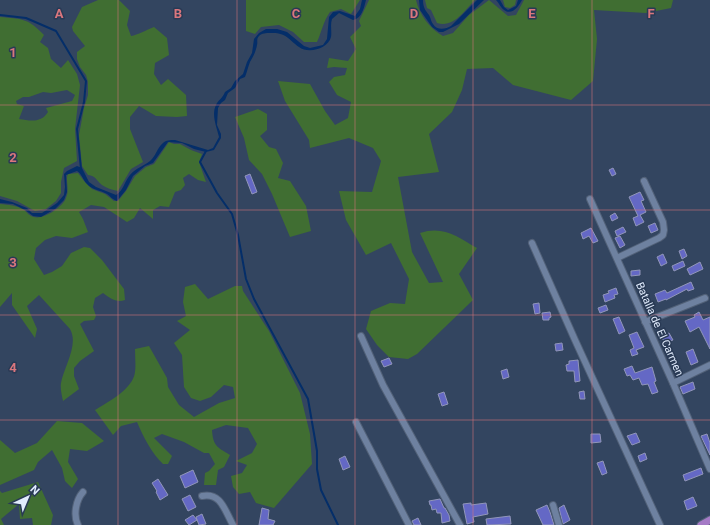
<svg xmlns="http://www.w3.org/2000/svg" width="710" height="525" viewBox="0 0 710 525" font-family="Roboto,sans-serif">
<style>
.green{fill:#406e32;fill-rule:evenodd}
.water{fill:#042e69}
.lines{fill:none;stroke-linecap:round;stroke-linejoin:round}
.stream{stroke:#042e69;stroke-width:2}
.building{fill:#6468c5;stroke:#9196b9}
.minor-casing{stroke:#526178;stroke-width:8}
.major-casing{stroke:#526178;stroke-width:9}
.minor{stroke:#6e81a0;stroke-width:6}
.major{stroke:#a57ac6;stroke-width:7}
.grid{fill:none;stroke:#da767d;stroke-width:1;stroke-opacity:0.55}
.labels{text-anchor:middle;stroke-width:3;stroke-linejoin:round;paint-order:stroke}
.street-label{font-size:11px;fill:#e1ecfd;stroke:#293a55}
.grid-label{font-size:13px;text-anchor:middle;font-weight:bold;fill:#da767d;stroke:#293a55;stroke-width:3;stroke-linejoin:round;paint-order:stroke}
</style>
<rect width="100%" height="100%" fill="#334560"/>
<g class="green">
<path d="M98 0H119L130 11 127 25 131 36C138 35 146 30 154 27L167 38 169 55 155 63 154 74 161 85 168 79 186 95 187 116 177 117 156 116 139 106 130 117V129L143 162 131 169 118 191C112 190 106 188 102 185 96 180 96 176 88 175L82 166 79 135 84 108 88 95V82L86 75 80 67 77 59V52L85 46 73 31 72 27 82 7Z"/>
<path d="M246 0H360L351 14 341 9 330 12C323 22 322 31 317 42H304L293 32 279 25 261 27 255 34 246 31Z"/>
<path d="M369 0H416C419 14 430 29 443 36L453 33 469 15 489 0 508 16 516 15 524 0H673L671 8 646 13 594 10 597 39 593 81 571 100 513 85 493 68 467 69 462 90 452 112 429 134 439 172 398 177 412 252 429 283 443 282 420 233C443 225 458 237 477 248L459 274 473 300 417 354 408 359 389 357 377 345 366 329 371 311 390 303 405 304 409 279 391 243 366 255 346 220 339 191 372 192 381 161 373 148 349 138 310 148 309 140 285 101 278 81 310 84 325 111 335 125 348 118 351 102 337 95 329 82 334 77 345 75 347 68 334 67 327 68 329 58 348 61 356 49 350 37 361 26 359 21Z"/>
<path d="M425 0H475C464 11 454 28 437 23L431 10 427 8Z"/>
<polygon points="503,0 516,0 515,5 510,8 505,7"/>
<path d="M0 17C22 19 28 18 44 35L40 42 48 48 51 59 61 68 68 60 77 74 80 85 75 129 77 161 64 168 61 182V193L56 201 46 209 35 211 17 201 0 196ZM67 90 75 95 72 101 46 108 48 112C41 123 31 121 19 119L24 106 17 104 16 101 23 97H29L43 92 51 93Z"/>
<polygon points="258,109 267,114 267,130 260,136 269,147 276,149 283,163 278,178 290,181 306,206 311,231 290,237 272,194 262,174 249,160 244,138 235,117"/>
<path d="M169 142 174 144H180L191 150 202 154 199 162 206 182 198 180 189 174 183 178 185 185 181 190 175 192 169 207 160 206 153 210V219L140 208 134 218 127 222 104 207 91 205 79 212 83 219 88 232 72 238 56 236 45 240 36 248 34 259 44 275 52 272 62 266 71 253 84 247 90 248 102 260 124 289 125 300C116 303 110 298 103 293L95 298 93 307 96 316 94 320 84 321 80 324 94 351 80 361 74 368V376L79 389 63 401C62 396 60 388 61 383 64 367 79 345 70 329L39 295 27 306 37 329 35 338 12 305V293L0 307V204C9 205 16 205 24 210 27 212 29 216 34 217 43 220 63 207 66 198 70 189 65 180 68 174L78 173 84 181 92 189 105 194 114 201H118L126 191 135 176 146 167 154 164Z"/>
<path d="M195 284 208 299 235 286H242L243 291 269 331 300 393 310 434 312 464 274 508 256 503 250 492 239 494 233 487 231 476 242 473 247 465 236 461 252 453 257 444 248 428 226 425 212 430C213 446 217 447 230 455L224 467 218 470 216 485H204L205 473 209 471 215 464 209 453H204L184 442 162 434 154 438 172 456 168 464H163C151 452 144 438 137 422L121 426 113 435 95 410C108 402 133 389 135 372 136 365 135 357 135 349L149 346 167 378 168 387 179 405 194 417 219 403 235 398 233 387 224 385 211 397 200 401 191 398 184 387 182 355 174 343 190 330 177 321 186 316 183 302 185 287Z"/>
<polygon points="57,421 82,423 104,441 87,451 70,449 68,462 78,479 72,488 65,481 62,468 52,450 38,462 34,470 0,485 0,440 15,453 37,443"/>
<polygon points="38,482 53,515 51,525 33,525 32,518 20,519 19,504 1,519 4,525 0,525 0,491 2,493"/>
</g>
<g class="water">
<path d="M362 0H366C364 8 362 18 353 20L339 13 332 19C330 25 332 31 331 37 328 49 308 54 299 47 288 39 286 32 270 33 266 33 262 33 259 36 256 39 258 42 257 45 256 51 253 57 250 62 248 67 247 72 245 77L240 79 235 88 228 93 225 100 221 103 218 108 217 125 221 134V138L214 150 206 152 194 149 182 143 168 142 153 163 145 166 133 176 126 190 117 201C112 199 111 197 107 194 100 190 92 190 87 184 83 180 82 174 77 171L66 175 67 192 64 200 55 209 41 217 33 216 25 210 13 204 0 203V199L12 202 27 208 32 213H42L57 203 64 195 65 187 64 174 67 171 77 166 82 168 89 182 96 187 116 195C124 190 124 182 130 175 136 168 144 166 150 161 156 156 157 148 163 143 166 140 170 140 175 140L208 150 213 148 219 137C217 128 211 115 216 105 218 100 223 98 225 92L231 88 235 81 243 74 247 62 252 53 254 39 259 33 266 29H277L287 32 304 46 310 48 323 45 327 39 329 17 333 12 340 11 355 16 360 9Z"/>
<path d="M419 0H423C423 7 425 10 429 15 431 18 431 22 433 24 437 31 446 29 451 26L477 0H484L459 24 443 32H439L432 27 420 10Z"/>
<path d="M496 0H500L504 7 508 10 516 6 518 0H522C519 6 512 16 504 10 501 8 499 3 496 0Z"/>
</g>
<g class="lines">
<g class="stream">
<polyline points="0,15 26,18 56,31 86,81 84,102 77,129 81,169"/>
<polyline points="206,151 200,162 217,193 232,214 238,235 246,279 254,299 308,399 317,451 317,469 321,490 338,525"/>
</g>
</g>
<g class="building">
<polygon points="613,168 616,174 612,176 609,170"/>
<polygon points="250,174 257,192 252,194 245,176"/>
<polygon points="640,192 644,200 641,201 646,212 640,215 644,222 636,226 633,218 638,216 629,197"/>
<polygon points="615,213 618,218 612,221 610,216"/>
<polygon points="655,223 658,230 651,233 648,226"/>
<polygon points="623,227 626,232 617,236 615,231"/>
<polygon points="591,228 598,241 593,243 589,236 583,239 581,233"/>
<polygon points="620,236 625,245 620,248 615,238"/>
<polygon points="684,249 687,256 682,259 679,251"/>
<polygon points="663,254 667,263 661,266 657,257"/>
<polygon points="683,261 685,266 674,271 672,266"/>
<polygon points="700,262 703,269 690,275 687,269"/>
<polygon points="640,270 640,275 631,276 631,271"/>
<polygon points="691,282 694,289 688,291 687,289 666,300 666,299 658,302 655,294 665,290 667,293"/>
<polygon points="616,288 618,294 614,295 615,298 605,302 603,295 609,293 608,291"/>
<polygon points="539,303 540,313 535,314 533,304"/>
<polygon points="606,305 608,310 600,313 598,308"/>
<polygon points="550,312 551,317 549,318 549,320 543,320 542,313"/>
<polygon points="699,312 703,320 710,317 710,349 699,327 690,332 685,321 695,317 694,315"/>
<polygon points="619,317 625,331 619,334 613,319"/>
<polygon points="637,332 644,347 636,350 638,354 632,356 630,350 634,348 629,335"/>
<polygon points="669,333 673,340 665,343 661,336"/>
<polygon points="562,343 563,350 556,351 555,344"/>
<polygon points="693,349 698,362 691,365 686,352"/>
<polygon points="389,358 392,364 384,367 381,361"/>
<polygon points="578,360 580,381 575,382 574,371 567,371 566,365 569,364 569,361"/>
<polygon points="632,366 635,373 652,367 656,381 654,382 658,392 652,394 648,384 642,385 639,378 633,380 630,375 627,376 624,369"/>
<polygon points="507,369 509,377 503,379 501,371"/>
<polygon points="693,382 695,389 683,394 680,387"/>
<polygon points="584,391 585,399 580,399 579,392"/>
<polygon points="444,392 448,404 442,406 438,394"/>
<polygon points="636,433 640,442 632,445 627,436"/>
<polygon points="591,434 600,434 601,442 591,443"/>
<polygon points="707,434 710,443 710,455 701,436"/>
<polygon points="645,453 647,459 640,462 638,456"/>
<polygon points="345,456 350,467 343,470 339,459"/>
<polygon points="603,461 607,473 602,475 597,463"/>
<polygon points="701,468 703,474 685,481 683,475"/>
<polygon points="193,470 198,482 185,488 180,476"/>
<polygon points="158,479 168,495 160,500 156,492 157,491 152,483"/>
<polygon points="190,495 196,507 188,511 182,499"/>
<polygon points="693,497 697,506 687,510 684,501"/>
<polygon points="440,499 444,508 445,508 449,515 450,521 442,523 441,513 437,513 436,509 432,510 431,505 430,505 429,501"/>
<polygon points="471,503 471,505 486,503 488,514 473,517 474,522 467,524 463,504"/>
<polygon points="547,505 550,512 554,525 543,525 536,510"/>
<polygon points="564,505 570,520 563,524 559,508"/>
<polygon points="262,508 269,510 268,519 275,521 273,525 259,525"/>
<polygon points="202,514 206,524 199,525 196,517"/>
<polygon points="193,515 197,520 189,525 185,520"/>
<polygon points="510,516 511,524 487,525 486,519"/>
<polygon points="418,518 421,525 414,525 412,521"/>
</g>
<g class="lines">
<g class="minor-casing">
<g id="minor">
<polyline points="590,199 673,383 710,469"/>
<polyline points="532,243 575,340 660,525"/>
<polyline points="617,258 659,238 663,235 664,230 663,222 644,181"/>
<polyline points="645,322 705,298"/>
<polyline points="361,336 383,385 460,525"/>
<polyline points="673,383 710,365"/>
<polyline points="356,422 409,525"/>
<path d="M202 496C221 492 225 511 233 525"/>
<polyline points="553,505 559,525"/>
<path d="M78 525C73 515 76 500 83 492"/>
</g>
</g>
<g class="major-casing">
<polyline id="major" points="701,525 710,520"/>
</g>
<use href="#minor" class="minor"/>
<use href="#major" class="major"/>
</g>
<path class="grid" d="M118 0V525M237 0V525M355 0V525M473 0V525M592 0V525M0 105H710M0 210H710M0 315H710M0 420H710"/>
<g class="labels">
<g class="street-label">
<text transform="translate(660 329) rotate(66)" y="4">Batalla de El Carmen</text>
</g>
</g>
<g class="grid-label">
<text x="59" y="18">A</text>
<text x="178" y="18">B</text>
<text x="296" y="18">C</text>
<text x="414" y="18">D</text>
<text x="532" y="18">E</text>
<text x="651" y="18">F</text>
<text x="13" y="57">1</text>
<text x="13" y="162">2</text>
<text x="13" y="267">3</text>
<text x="13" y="372">4</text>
</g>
<g transform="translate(28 497) rotate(44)" stroke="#293a55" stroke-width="3" paint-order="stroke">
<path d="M0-3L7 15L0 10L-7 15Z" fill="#e1ecfd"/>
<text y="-6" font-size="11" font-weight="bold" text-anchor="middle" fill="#e1ecfd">N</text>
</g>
</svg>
